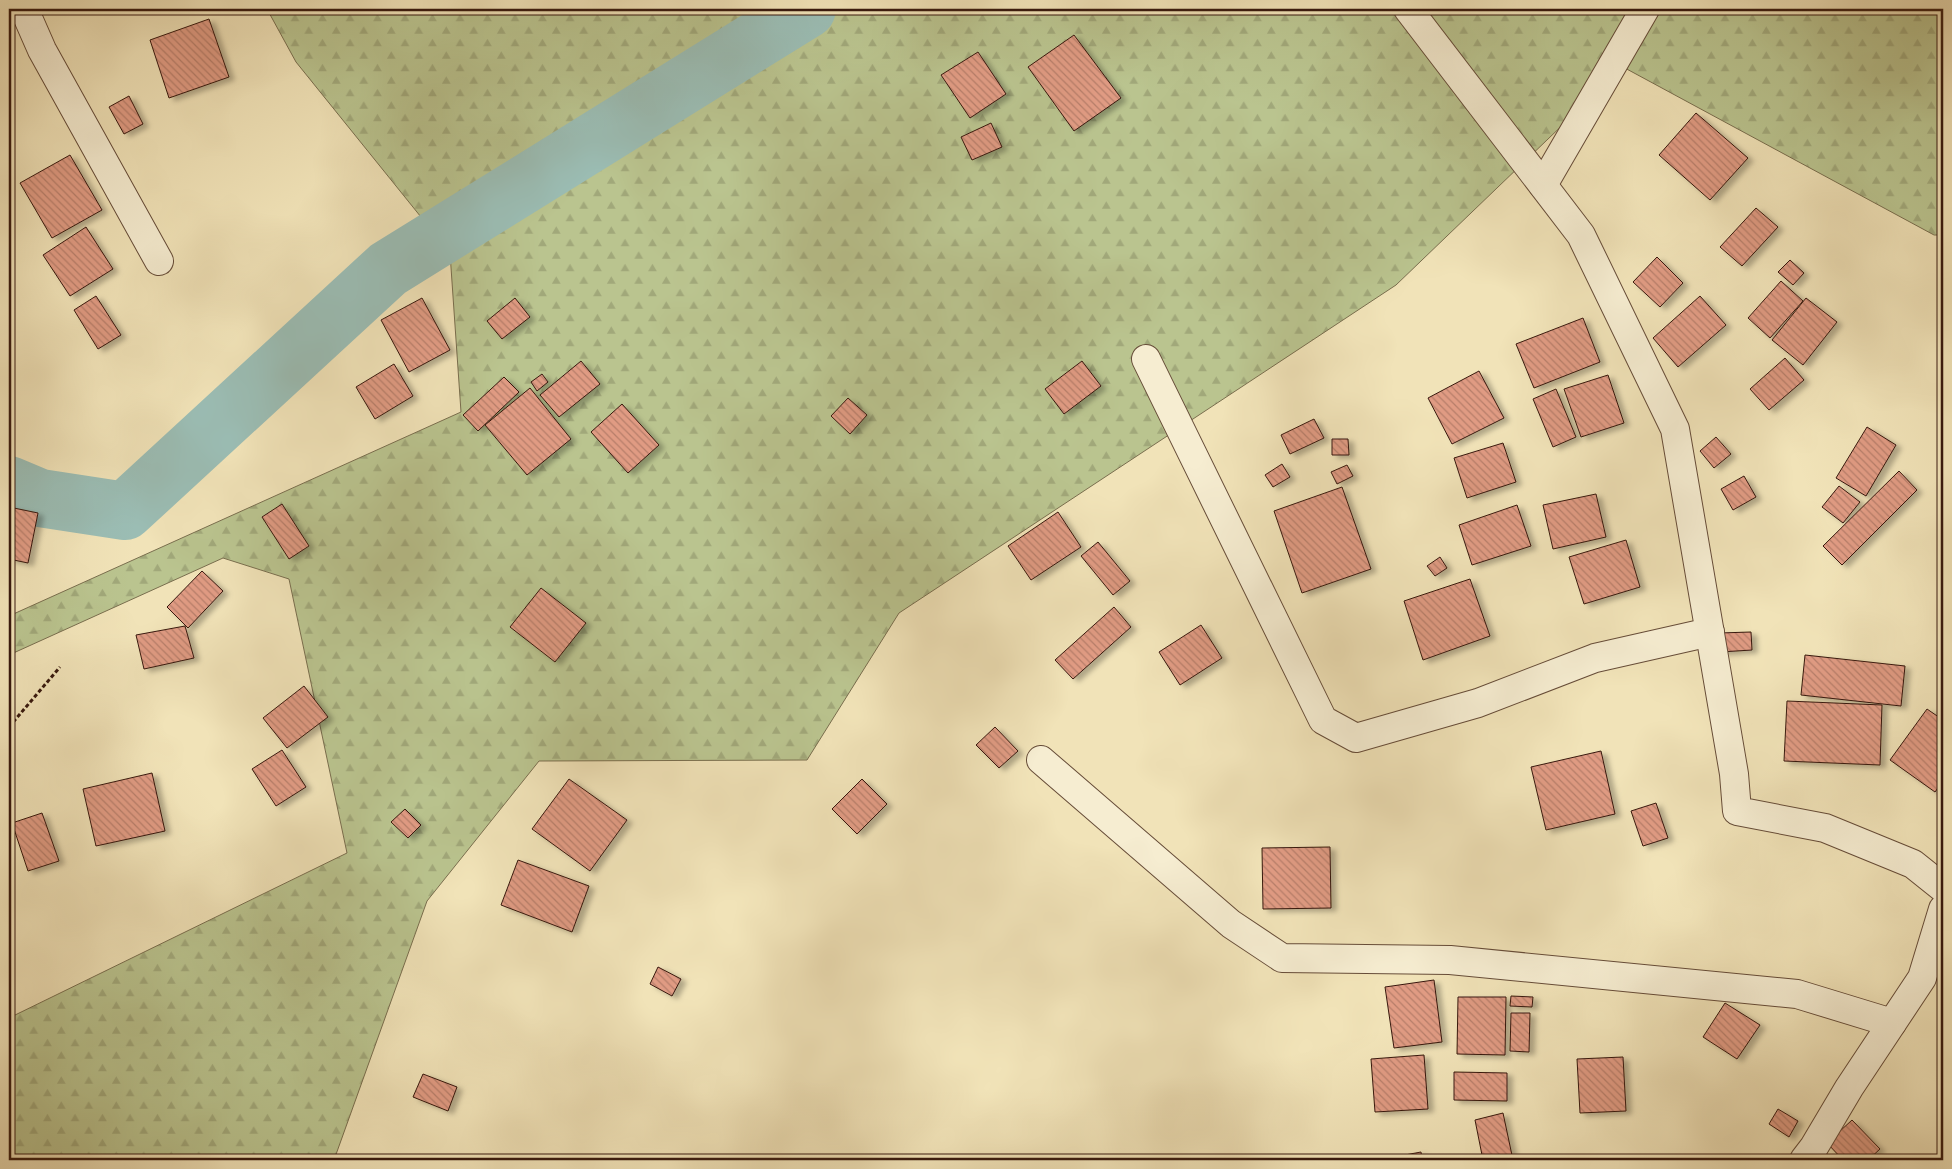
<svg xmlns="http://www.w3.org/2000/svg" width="1952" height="1169" viewBox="0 0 1952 1169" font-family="'IM FELL English',serif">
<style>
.forest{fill:url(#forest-firs);stroke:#796e4e}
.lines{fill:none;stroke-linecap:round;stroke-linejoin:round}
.river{stroke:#9bbdb4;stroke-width:58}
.building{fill:url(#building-back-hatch);stroke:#38190e;filter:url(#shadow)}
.minor-casing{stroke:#664c38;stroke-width:30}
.path{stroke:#38190e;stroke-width:3;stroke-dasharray:4 2.5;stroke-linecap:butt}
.minor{stroke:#f6edd1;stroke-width:28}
</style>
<defs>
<pattern id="forest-firs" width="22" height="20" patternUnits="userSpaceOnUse" patternTransform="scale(1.25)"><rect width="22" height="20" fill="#bac48f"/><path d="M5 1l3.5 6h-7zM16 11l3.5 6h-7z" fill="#a1a87a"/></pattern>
<pattern id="building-back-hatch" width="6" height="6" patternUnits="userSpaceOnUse" patternTransform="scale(1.25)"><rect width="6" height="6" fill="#e09b83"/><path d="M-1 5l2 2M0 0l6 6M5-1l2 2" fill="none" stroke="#b77e6a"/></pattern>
<filter id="shadow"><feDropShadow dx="5.5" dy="3" stdDeviation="2.5" flood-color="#0004"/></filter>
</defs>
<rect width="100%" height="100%" fill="#f1e3b8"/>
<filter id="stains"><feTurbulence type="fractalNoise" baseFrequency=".004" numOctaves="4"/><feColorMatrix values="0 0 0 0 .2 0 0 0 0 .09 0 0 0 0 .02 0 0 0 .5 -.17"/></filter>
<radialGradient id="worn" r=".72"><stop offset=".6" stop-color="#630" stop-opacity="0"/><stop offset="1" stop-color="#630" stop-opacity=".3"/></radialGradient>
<polygon class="forest" points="267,9 1943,9 1943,235 1934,235 1623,67 1396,285 899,613 807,760 539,761 427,901 334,1160 9,1160 9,1024 11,1017 347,853 289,579 223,558 9,655 9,616 461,412 450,253 296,62"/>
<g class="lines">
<polyline class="river" points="9,485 40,498 125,511 388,269 807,9"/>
</g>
<g class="building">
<polygon points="209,19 229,77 169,98 150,40"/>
<polygon points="1074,35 1121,98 1074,131 1028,67"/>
<polygon points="978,52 1006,94 970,118 941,75"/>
<polygon points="129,96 143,124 124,134 109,107"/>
<polygon points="1696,113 1748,158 1710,200 1659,155"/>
<polygon points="991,123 1002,147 972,160 961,137"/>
<polygon points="70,155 102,210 52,238 20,183"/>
<polygon points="1756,208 1778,227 1742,266 1720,247"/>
<polygon points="86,227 113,269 70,296 43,255"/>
<polygon points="1657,257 1683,283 1660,307 1633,282"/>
<polygon points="1790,260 1804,273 1793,285 1778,272"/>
<polygon points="1781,281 1803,301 1770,338 1748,318"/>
<polygon points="96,296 121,335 98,349 74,310"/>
<polygon points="1700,296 1726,325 1678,367 1653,338"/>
<polygon points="422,298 450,350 409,372 381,320"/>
<polygon points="515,298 530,317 502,339 487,321"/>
<polygon points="1806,298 1837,322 1803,365 1772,340"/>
<polygon points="1583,318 1600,362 1534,388 1516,344"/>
<polygon points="1785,358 1804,380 1769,410 1750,389"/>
<polygon points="581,361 600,384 559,417 540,395"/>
<polygon points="1082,361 1101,386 1064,414 1045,389"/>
<polygon points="394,364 413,396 375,419 356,387"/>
<polygon points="1479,371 1504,418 1452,444 1428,398"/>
<polygon points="542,374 548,382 537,391 531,382"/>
<polygon points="1608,375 1624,423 1581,437 1564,389"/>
<polygon points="504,377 519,392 478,431 463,415"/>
<polygon points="530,388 571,439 527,475 485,425"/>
<polygon points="1556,389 1576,437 1553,447 1533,399"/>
<polygon points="848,398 867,415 850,434 831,416"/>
<polygon points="622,404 659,445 628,473 591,432"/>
<polygon points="1314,419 1324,438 1290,454 1281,435"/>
<polygon points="1867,427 1896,445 1866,496 1836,478"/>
<polygon points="1716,437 1731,454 1714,468 1700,451"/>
<polygon points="1332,439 1348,439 1349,455 1332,455"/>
<polygon points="1503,443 1516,482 1467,498 1454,458"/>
<polygon points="1282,464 1290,477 1273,487 1265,475"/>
<polygon points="1347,465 1353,476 1337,484 1331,472"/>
<polygon points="1899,471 1917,490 1842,565 1823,546"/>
<polygon points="1744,476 1756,497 1733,510 1721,489"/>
<polygon points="1839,486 1860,502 1843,523 1822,507"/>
<polygon points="1342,487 1371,569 1302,593 1274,511"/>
<polygon points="1596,494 1606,537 1553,549 1543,505"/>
<polygon points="282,504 309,546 289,559 262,517"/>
<polygon points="1517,505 1531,546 1472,565 1459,525"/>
<polygon points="9,507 38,513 28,563 9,559"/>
<polygon points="1058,512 1081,547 1031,580 1008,546"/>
<polygon points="1626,540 1640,587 1584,604 1569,557"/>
<polygon points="1098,542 1130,581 1113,595 1081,556"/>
<polygon points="1440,557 1447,568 1435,576 1427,566"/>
<polygon points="202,571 223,591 188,628 167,607"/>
<polygon points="1470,579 1490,636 1423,660 1404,601"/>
<polygon points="541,588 586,623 555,662 510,627"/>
<polygon points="1114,607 1131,627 1073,679 1055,660"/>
<polygon points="1201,625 1222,658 1180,685 1159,652"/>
<polygon points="185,626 194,658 144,669 136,635"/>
<polygon points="1751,632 1752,650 1720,652 1719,633"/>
<polygon points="1805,655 1905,666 1901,706 1801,695"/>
<polygon points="304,686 328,717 287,748 263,718"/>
<polygon points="1787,701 1882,705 1880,765 1784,761"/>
<polygon points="1927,709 1943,720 1943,781 1935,792 1890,760"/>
<polygon points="995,727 1018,751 999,768 976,745"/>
<polygon points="282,750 306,787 276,806 252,769"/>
<polygon points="1601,751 1615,814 1546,830 1531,767"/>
<polygon points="152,773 165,831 96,846 83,789"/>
<polygon points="569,779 627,820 590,871 532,829"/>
<polygon points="862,779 887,804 857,834 832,809"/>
<polygon points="1656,803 1668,838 1643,846 1631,811"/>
<polygon points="405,809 421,825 408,838 391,822"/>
<polygon points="42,813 59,861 28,871 12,823"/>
<polygon points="1330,847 1331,908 1263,909 1262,848"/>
<polygon points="518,860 589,886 572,932 501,905"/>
<polygon points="658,967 681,979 672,996 650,984"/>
<polygon points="1434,980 1442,1042 1394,1048 1385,987"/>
<polygon points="1511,996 1533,997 1532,1007 1510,1006"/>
<polygon points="1458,997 1506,997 1505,1055 1457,1054"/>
<polygon points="1725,1003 1760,1025 1737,1059 1703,1037"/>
<polygon points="1511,1013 1530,1013 1529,1052 1510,1051"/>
<polygon points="1424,1055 1428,1109 1375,1112 1371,1059"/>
<polygon points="1623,1057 1626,1111 1580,1113 1577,1059"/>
<polygon points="1454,1072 1507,1073 1507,1101 1454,1100"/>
<polygon points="423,1074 457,1087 448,1111 413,1097"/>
<polygon points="1778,1109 1798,1121 1789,1137 1769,1124"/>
<polygon points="1503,1113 1513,1160 1483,1160 1475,1120"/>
<polygon points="1852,1120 1880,1149 1868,1160 1843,1160 1827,1143"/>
<polygon points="1421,1152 1422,1160 1378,1160"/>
</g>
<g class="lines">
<g class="minor-casing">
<g id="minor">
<polyline points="24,9 42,50 159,261"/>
<polyline points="1408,9 1581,235 1675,429 1734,774 1737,811 1825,828 1913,864 1943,888"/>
<polyline points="1543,185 1645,9"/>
<polyline points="1146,359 1323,720 1356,738 1478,703 1595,658 1710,632"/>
<polyline points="1041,760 1231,924 1282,958 1450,960 1797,994 1892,1023"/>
<polyline points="1804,1160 1814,1147 1849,1088 1922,978 1943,909"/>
</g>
</g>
<polyline class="path" points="9,727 60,667"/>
<use href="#minor" class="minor"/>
</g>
<rect width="1952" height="1169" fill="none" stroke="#f1e3b8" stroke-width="30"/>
<rect x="10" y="10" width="1932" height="1149" fill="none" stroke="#38190e" stroke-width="2.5"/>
<rect x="15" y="15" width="1922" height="1139" fill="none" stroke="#38190e"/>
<rect width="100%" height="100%" filter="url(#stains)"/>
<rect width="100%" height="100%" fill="url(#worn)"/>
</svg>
